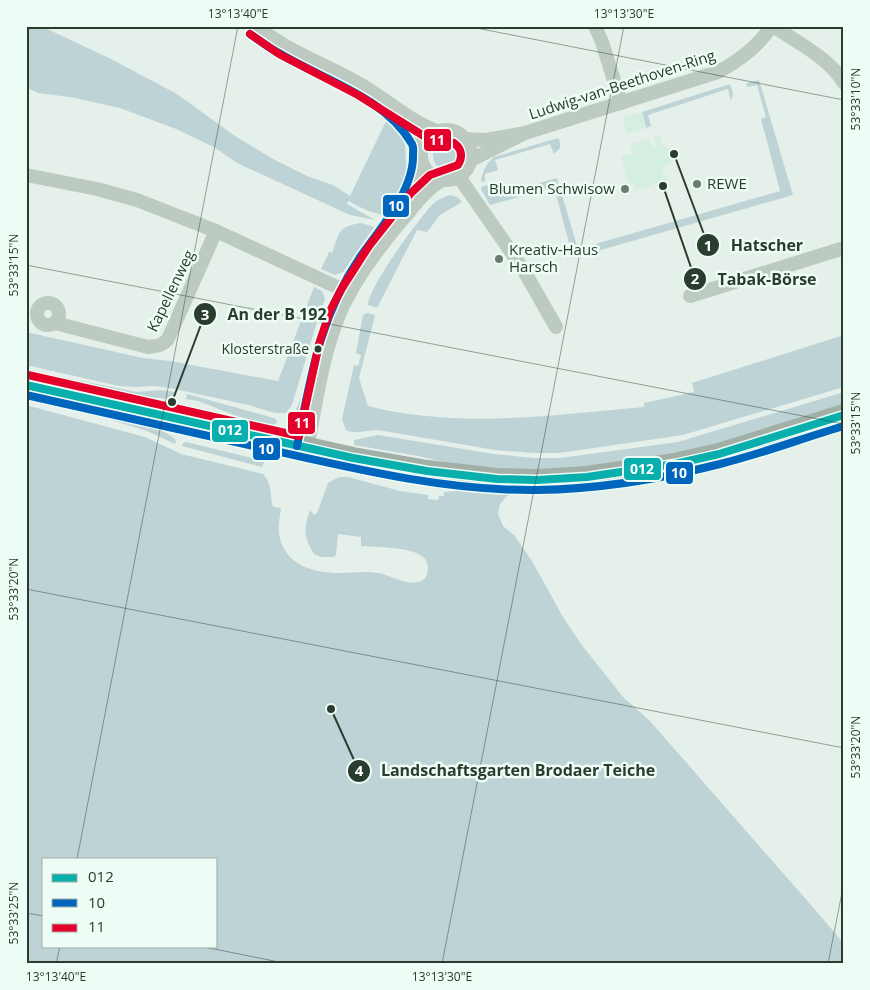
<svg xmlns="http://www.w3.org/2000/svg" width="870" height="990" viewBox="0 0 870 990" font-family="'Open Sans',sans-serif">
<style>
.green{fill:#bed3d6;fill-rule:evenodd}
.plaza{fill:#d4efe1}
.lines{fill:none;stroke-linecap:round;stroke-linejoin:round}
.minor{stroke:#bdcac2;stroke-width:14}
.primary{stroke:#a2afa6;stroke-width:22}
.bus-1-casing{stroke:#edfcf4;stroke-width:11}
.bus-2-casing{stroke:#edfcf4;stroke-width:11}
.bus-3-casing{stroke:#edfcf4;stroke-width:11}
.bus-1{stroke:#08afac;stroke-width:8}
.bus-2{stroke:#0065bd;stroke-width:8}
.bus-3{stroke:#e4002b;stroke-width:8}
.ticks{fill:none;stroke:#2a3c2e;stroke-width:1;stroke-opacity:0.45}
.poi-dot{fill:#6b7b70;stroke:#edfcf4;stroke-width:2}
.bus-dot{fill:#2a3c2e;stroke:#edfcf4;stroke-width:2}
.labels{text-anchor:middle;stroke-width:5;stroke-linejoin:round;paint-order:stroke}
.bus-label{font-size:14px;fill:#2a3c2e;stroke:#edfcf4;text-anchor:end}
.street-label{font-size:15px;fill:#2a3c2e;stroke:#edfcf4}
.poi-label{font-size:15px;fill:#2a3c2e;stroke:#edfcf4;text-anchor:start}
.leader{fill:none;stroke:#2a3c2e;stroke-width:2}
.callout-dot{fill:#2a3c2e;stroke:#edfcf4;stroke-width:2}
.mark-label{font-size:15px;text-anchor:middle;font-weight:bold;fill:#fff}
.callout-label{font-size:16px;text-anchor:middle;font-weight:bold;fill:#2a3c2e;stroke:#edfcf4;stroke-width:5;stroke-linejoin:round;paint-order:stroke}
.line-badge{stroke:#edfcf4;stroke-width:2}
.badge-label{font-size:14px;text-anchor:middle;font-weight:bold;fill:#fff}
.neatline{fill:none;stroke:#2a3c2e;stroke-width:2}
.ticks-label{font-size:12px;text-anchor:middle;fill:#2a3c2e}
</style>
<rect width="100%" height="100%" fill="#e5f0ea"/>
<g class="green">
<polygon points="26,26 41,26 111,59 177,94 235,136 273,159 307,176 333,185 350,196 386,121 395,129 403,139 405,145 407,176 406,184 383,215 368,211 348,201 347,204 375,220 350,215 237,163 214,147 176,129 120,108 70,97 38,93 26,87"/>
<polygon points="759,80 793,195 573,258 554,187 490,205 482,191 481,187 487,185 491,197 557,178 578,249 780,191 761,119 766,117 757,85 748,87 746,85 747,83"/>
<polygon points="730,84 733,94 731,101 728,89 648,115 651,126 646,128 642,112"/>
<path d="M558 138 560 142V148L554 154 550 144 495 160 498 170 485 174V181L481 182C482 172 486 164 494 157Z"/>
<circle cx="447" cy="156" r="14"/>
<path d="M450 195 457 197 462 202 440 215 427 232 417 230 377 308 368 305C368 288 419 218 433 204 438 199 444 197 450 195Z"/>
<path d="M361 223 374 227 343 272 335 275 321 269 329 252 332 253C340 232 337 227 361 223Z"/>
<polygon points="314,287 322,291 325,299 316,325 292,405 286,413 275,413 248,405 175,389 157,386 135,387 119,386 26,365 26,332 143,358 170,361 278,381"/>
<path d="M333 298C335 312 324 329 320 343 313 367 310 400 296 421L292 418C312 381 311 334 333 298Z"/>
<path d="M367 313 375 315 359 378 368 406C458 429 553 415 644 407V403L694 392 692 383 844 335V387L683 435 559 453H535L495 450 378 430C367 430 356 435 346 430L342 419 354 365 358 366 361 355 356 353 363 315Z"/>
<polygon points="26,370 137,392 161,390 176,392 175,396 171,396 170,399 133,396 26,374"/>
<polygon points="844,392 844,405 677,456 540,472 457,465 418,456 354,445 354,440 378,435 494,454 534,458 560,458 678,442"/>
<path d="M26 393C50 399 168 423 176 441L175 444 147 431 108 419 31 400 26 397Z"/>
<polygon points="187,394 274,418 277,421 277,423 268,426 257,424 198,401 186,399"/>
<path d="M26 405 145 437 181 454 263 474C271 482 271 494 272 505L275 507 281 508C280 516 278 526 279 534 284 565 313 573 340 573 353 573 366 571 378 573 391 575 410 588 423 580 427 577 428 572 428 567 428 545 377 548 361 546V537L338 534 336 555 333 557H321L314 554C303 537 304 528 310 510L314 515 317 513 328 483 339 477H348L400 491 428 495V499L438 500 439 496H444V492L494 488 844 421V428L699 471 646 482 587 489 516 492 507 496 500 504 498 514 503 526 514 535 532 561 563 617 581 644 623 697 650 721 824 920 844 944V964H26ZM44 859H216V946H44Z"/>
<polygon points="186,442 260,460 264,462 262,467 182,446 183,443"/>
</g>
<g class="plaza">
<polygon points="642,112 646,128 627,134 622,118"/>
<polygon points="660,135 663,146 668,147 673,162 664,165 665,167 662,168 664,176 667,176 668,180 636,190 633,183 629,184 621,156 632,154 631,144 649,139 652,147 656,146 654,137"/>
</g>
<g class="lines">
<g class="minor">
<path d="M256 26C288 52 328 65 363 86 388 101 411 122 439 132"/>
<polyline points="595,26 602,42 621,103"/>
<path d="M773 26C797 42 829 58 844 83"/>
<polyline points="402,118 414,130 424,145"/>
<circle cx="446" cy="155" r="25"/>
<path d="M525 133 718 72C740 60 757 47 772 26"/>
<polyline points="466,139 486,140 525,133 471,160"/>
<polyline points="26,175 97,189 137,200 216,231 350,293"/>
<polyline points="459,177 523,269 556,327"/>
<polyline points="408,202 418,183 423,165"/>
<polyline points="690,296 844,248"/>
<circle cx="48" cy="314" r="11"/>
<path d="M55 323 148 347C157 346 162 346 168 339L216 231"/>
<path d="M307 448C316 404 322 356 339 315 352 283 380 246 402 220 415 205 425 190 442 180"/>
</g>
<polyline class="primary" points="26,385 353,458 427,471 497,479 537,480 587,477 675,464 719,454 844,415"/>
<g class="bus-1-casing">
<polyline id="bus-1" points="26,385 353,458 427,471 497,479 537,480 587,477 675,464 719,454 844,415"/>
</g>
<g class="bus-2-casing">
<g id="bus-2">
<path d="M250 34C260 41 269 48 279 53 323 80 384 96 412 144 414 148 413 150 413 155 414 190 380 229 360 257 319 318 311 376 297 446"/>
<path d="M26 395C111 414 196 433 280 452 364 471 451 491 537 490 597 489 661 479 720 464 761 454 803 438 844 426"/>
</g>
</g>
<g class="bus-3-casing">
<path id="bus-3" d="M28 375 299 436 319 344 330 311 342 288 369 246 411 193 430 175 458 165C463 157 462 149 454 143L427 138 358 95 279 54 250 34"/>
</g>
<use href="#bus-1" class="bus-1"/>
<use href="#bus-2" class="bus-2"/>
<use href="#bus-3" class="bus-3"/>
</g>
<path class="ticks" d="M466 26 844 100M26 265 844 424M26 589 844 748M77 859 238 26M26 913 44 916M199 946 289 964M56 964 60 946M442 964 624 26M828 964 844 882"/>
<g class="poi-dot">
<circle cx="697" cy="184" r="5"/>
<circle cx="625" cy="189" r="5"/>
<circle cx="499" cy="259" r="5"/>
</g>
<circle class="bus-dot" cx="318" cy="349" r="4.5"/>
<g class="labels">
<g class="bus-label">
<text x="309" y="354">Klosterstraße</text>
</g>
<g class="street-label">
<text transform="translate(622 85) rotate(-18)" y="5">Ludwig-van-Beethoven-Ring</text>
<text transform="translate(171 291) rotate(-64)" y="5">Kapellenweg</text>
</g>
<g class="poi-label">
<text x="707" y="189">REWE</text>
<text x="615" y="194" text-anchor="end">Blumen Schwisow</text>
<text x="509" y="255">Kreativ-Haus<tspan x="509" dy="17">Harsch</tspan></text>
</g>
</g>
<path class="leader" d="M674 154L708 245M663 186L695 279M172 402L205 314M331 709L359 771"/>
<g class="callout-dot">
<circle cx="674" cy="154" r="5"/>
<circle cx="663" cy="186" r="5"/>
<circle cx="172" cy="402" r="5"/>
<circle cx="331" cy="709" r="5"/>
<circle cx="708" cy="245" r="12"/>
<circle cx="695" cy="279" r="12"/>
<circle cx="205" cy="314" r="12"/>
<circle cx="359" cy="771" r="12"/>
</g>
<g class="mark-label">
<text x="708" y="251">1</text>
<text x="695" y="284">2</text>
<text x="205" y="320">3</text>
<text x="359" y="776">4</text>
</g>
<g class="callout-label">
<text x="767" y="251">Hatscher</text>
<text x="767" y="285">Tabak-Börse</text>
<text x="277" y="320">An der B 192</text>
<text x="518" y="776">Landschaftsgarten Brodaer Teiche</text>
</g>
<g class="line-badge">
<rect x="423" y="128" width="29" height="24" rx="5" fill="#e4002b"/>
<rect x="382" y="194" width="28" height="24" rx="5" fill="#0065bd"/>
<rect x="287" y="411" width="29" height="24" rx="5" fill="#e4002b"/>
<rect x="211" y="419" width="38" height="24" rx="5" fill="#08afac"/>
<rect x="252" y="437" width="29" height="24" rx="5" fill="#0065bd"/>
<rect x="623" y="457" width="39" height="24" rx="5" fill="#08afac"/>
<rect x="665" y="461" width="29" height="24" rx="5" fill="#0065bd"/>
</g>
<g class="badge-label">
<text x="437" y="145">11</text>
<text x="396" y="211">10</text>
<text x="302" y="428">11</text>
<text x="230" y="435">012</text>
<text x="266" y="454">10</text>
<text x="642" y="474">012</text>
<text x="679" y="478">10</text>
</g>
<rect width="870" height="990" fill="none" stroke="#edfcf4" stroke-width="55"/>
<rect x="42" y="858" width="175" height="90" fill="#edfcf4" stroke="#9fafa5"/>
<rect x="52" y="874" width="25" height="8" fill="#08afac" stroke="#9fafa5"/>
<text x="88" y="882" font-size="15" fill="#2a3c2e">012</text>
<rect x="52" y="899" width="25" height="8" fill="#0065bd" stroke="#9fafa5"/>
<text x="88" y="908" font-size="15" fill="#2a3c2e">10</text>
<rect x="52" y="924" width="25" height="8" fill="#e4002b" stroke="#9fafa5"/>
<text x="88" y="932" font-size="15" fill="#2a3c2e">11</text>
<rect x="28" y="28" width="814" height="934" class="neatline"/>
<g class="ticks-label">
<text x="238" y="18">13°13'40"E</text>
<text x="624" y="18">13°13'30"E</text>
<text transform="translate(856 99) rotate(-90)" y="4">53°33'10"N</text>
<text transform="translate(14 265) rotate(-90)" y="4">53°33'15"N</text>
<text transform="translate(856 423) rotate(-90)" y="4">53°33'15"N</text>
<text transform="translate(14 589) rotate(-90)" y="4">53°33'20"N</text>
<text transform="translate(856 747) rotate(-90)" y="4">53°33'20"N</text>
<text transform="translate(14 913) rotate(-90)" y="4">53°33'25"N</text>
<text x="56" y="981">13°13'40"E</text>
<text x="442" y="981">13°13'30"E</text>
</g>
</svg>
